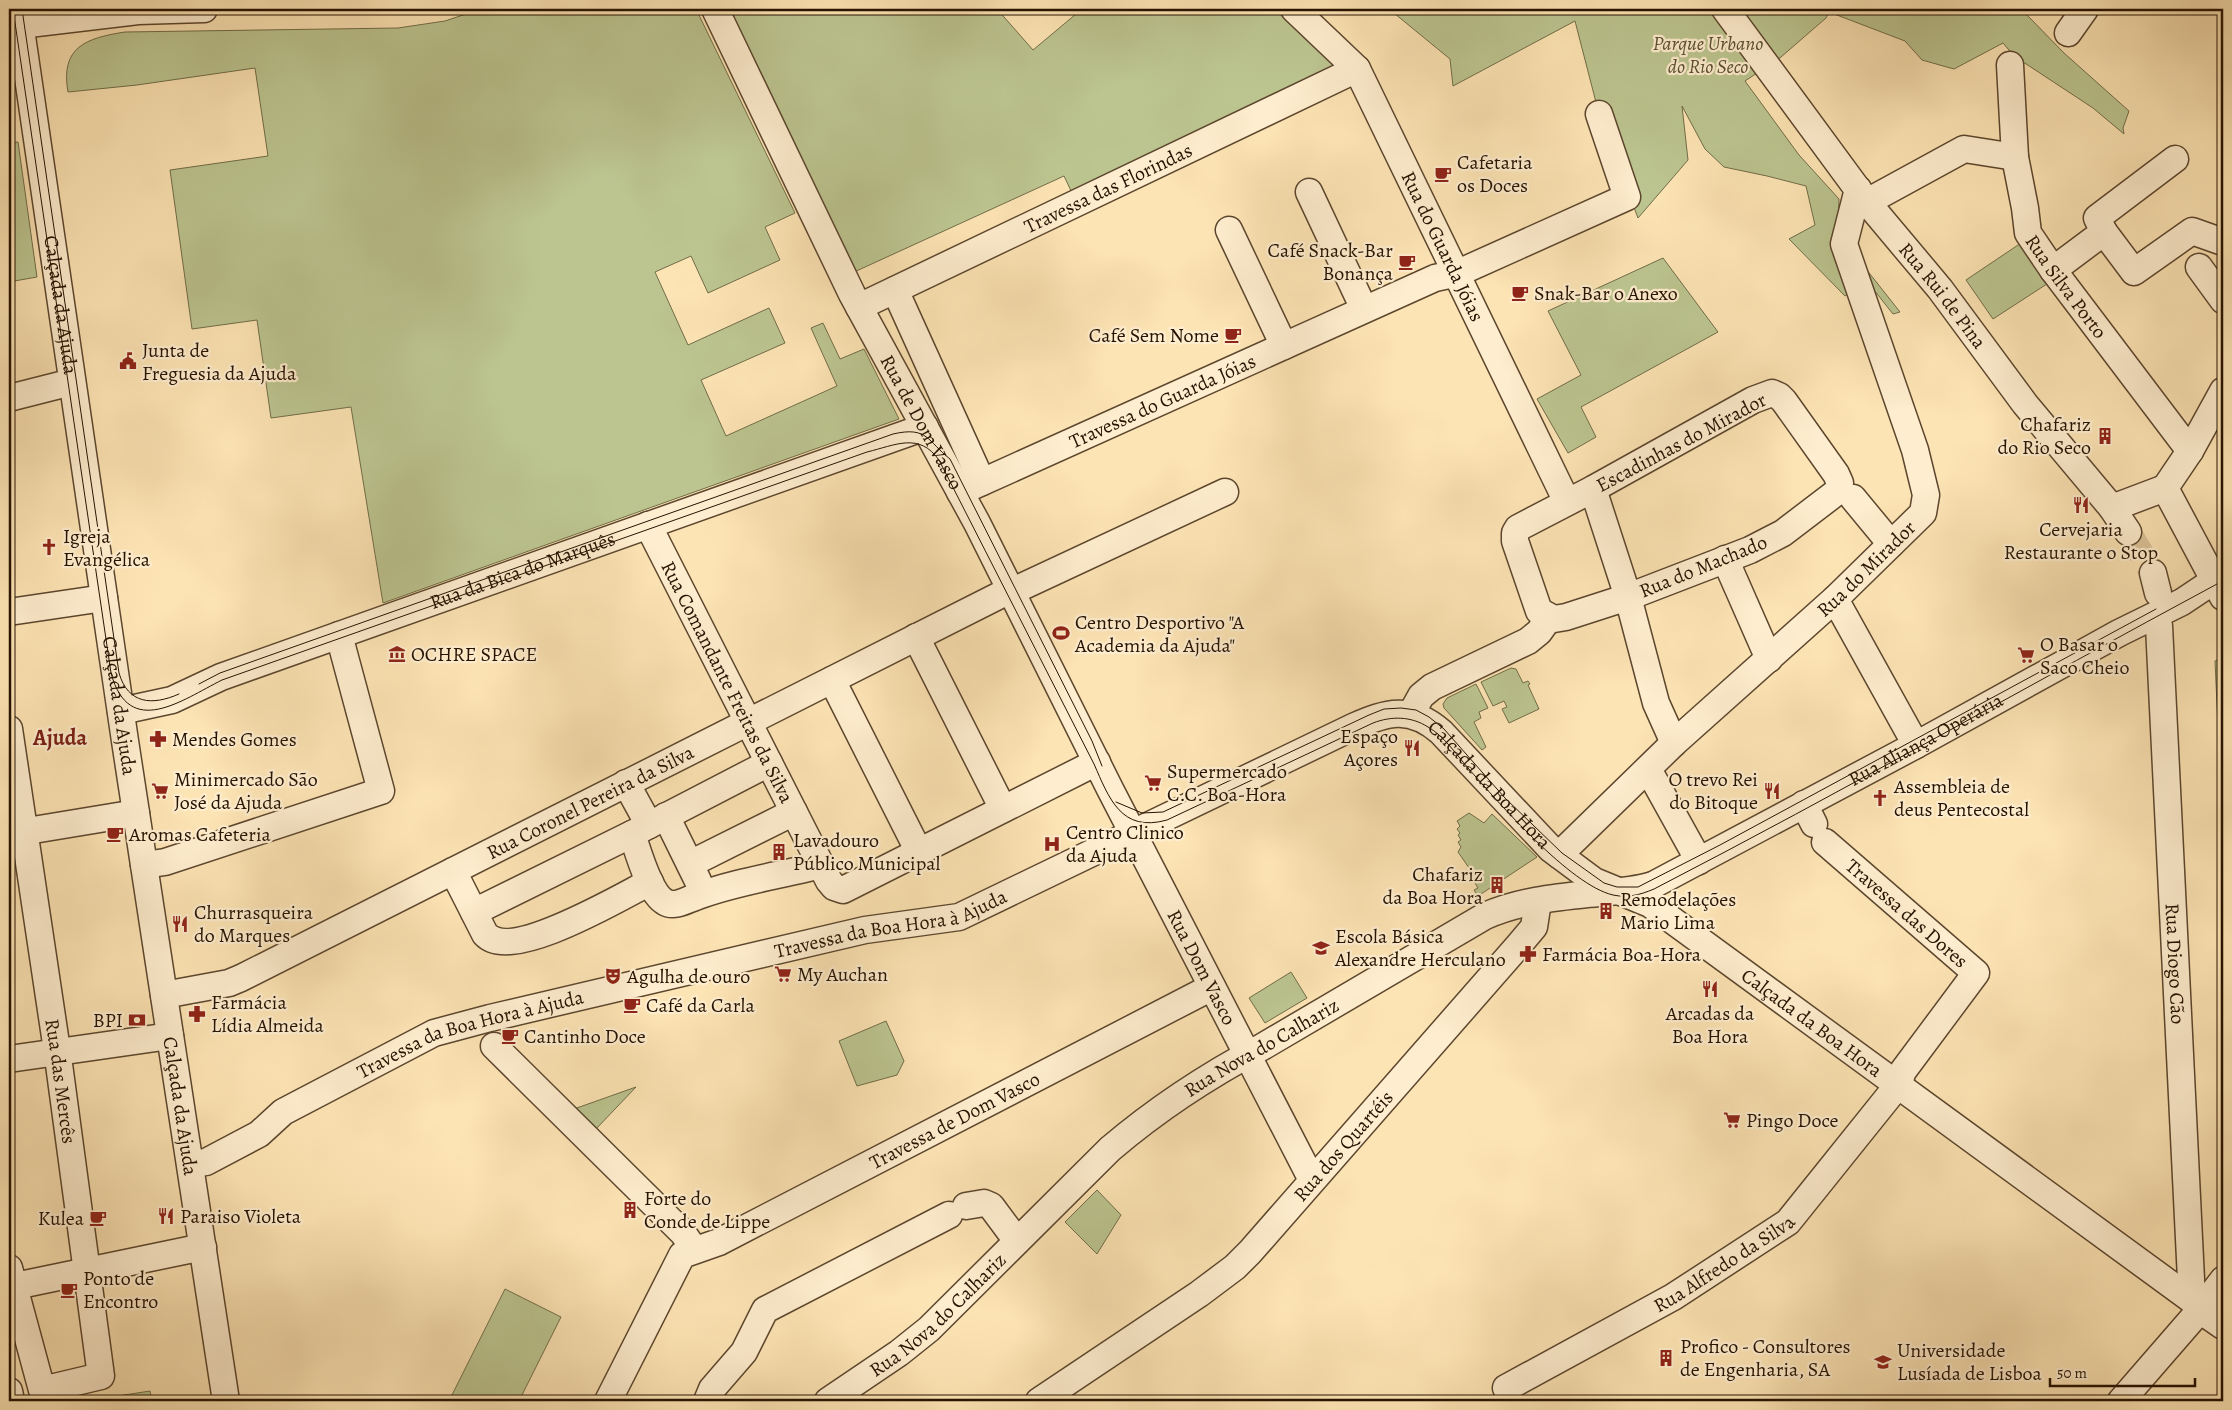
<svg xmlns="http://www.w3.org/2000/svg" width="2232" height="1410" viewBox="0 0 2232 1410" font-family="Alegreya,serif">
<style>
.green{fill:#bcc590;stroke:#716c48}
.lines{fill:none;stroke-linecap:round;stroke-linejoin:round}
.minor-tunnel{stroke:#ddc499;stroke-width:26;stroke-dasharray:26 13;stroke-linecap:butt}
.minor-casing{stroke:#5c462e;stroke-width:29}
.minor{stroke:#feedce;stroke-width:26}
.tram{stroke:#261201;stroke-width:1}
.labels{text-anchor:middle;stroke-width:4.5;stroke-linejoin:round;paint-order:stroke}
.park-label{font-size:20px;font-style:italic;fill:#5a5133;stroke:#feedce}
.poi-label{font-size:20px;fill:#261201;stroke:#feedce;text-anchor:start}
.street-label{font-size:20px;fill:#261201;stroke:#feedce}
.quarter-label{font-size:22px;font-weight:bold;fill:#7a1f14;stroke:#feedce}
</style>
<rect width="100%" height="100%" fill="#fde4b4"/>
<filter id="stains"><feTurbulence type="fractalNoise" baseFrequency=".004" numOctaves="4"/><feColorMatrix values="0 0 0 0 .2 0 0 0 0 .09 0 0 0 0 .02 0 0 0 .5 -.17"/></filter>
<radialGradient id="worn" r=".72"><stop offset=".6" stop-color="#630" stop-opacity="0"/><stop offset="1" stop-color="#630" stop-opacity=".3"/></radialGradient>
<g class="green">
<path d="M481 9H696L795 213 765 227 780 260 708 293 691 256 655 272 688 345 769 308 785 343 701 380 726 436 837 386 811 328 823 323 840 359 864 349 899 419 383 603 351 407 271 418 257 320 192 329 170 170 268 156 255 68 137 85 68 92C60 47 86 38 125 32L398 28 445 21Z"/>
<polygon points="729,9 997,9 1033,50 1082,9 1276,9 1341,67 1073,195 1064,176 852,273"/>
<polygon points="1389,9 2030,9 2026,14 2064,53 2129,111 2123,128 2124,134 2093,108 2014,56 2003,43 1954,69 1922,60 1905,41 1829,12 1826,18 1781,57 1745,81 1799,155 1839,199 1838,241 1853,291 1845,296 1789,239 1815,225 1806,186 1767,176 1724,167 1705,149 1682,106 1688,160 1638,218 1599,114 1575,21 1453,86 1450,59"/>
<polygon points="18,142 37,277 9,282 9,143"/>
<polygon points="2024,241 2053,280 1993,319 1966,280"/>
<polygon points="1663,258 1718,332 1581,407 1596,437 1568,453 1537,399 1581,375 1548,311"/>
<polygon points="1866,269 1900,312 1893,314 1874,290"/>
<polygon points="2223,657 2223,836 2215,661"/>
<polygon points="1511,668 1516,669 1523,683 1528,681 1530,684 1528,685 1539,709 1509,723 1502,709 1507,707 1504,701 1493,706 1481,682"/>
<polygon points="1476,684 1488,708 1479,712 1481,718 1474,722 1486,747 1482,750 1444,708 1443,704 1447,698"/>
<polygon points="1469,813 1484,823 1492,814 1537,857 1478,896 1474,890 1478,888 1473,880 1476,878 1458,852 1461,847 1458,842 1461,840 1458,835 1460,833 1457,829 1460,826 1457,821"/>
<polygon points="1291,972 1307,998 1265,1023 1249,998"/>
<polygon points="886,1021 904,1061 897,1075 857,1086 839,1041"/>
<polygon points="636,1087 595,1130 574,1109"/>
<polygon points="1097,1190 1121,1215 1097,1254 1065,1222"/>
<polygon points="505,1289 561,1317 519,1401 449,1401"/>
<polygon points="150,1391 152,1401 85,1401"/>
</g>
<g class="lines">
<polyline class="minor-tunnel" points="2128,532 2153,573"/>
<g class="minor-casing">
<g id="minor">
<path id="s1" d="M18 9 125 741 226 1401"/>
<path id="s2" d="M715 9 852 294 977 523 1110 789 1312 1180"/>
<path id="s3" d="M1294 9 1357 69 1567 502"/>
<path id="s4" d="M1725 9 1867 202 1940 289 2025 404 2112 508 2165 488"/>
<polyline points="20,25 138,11 204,9"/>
<polyline points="2068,33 2085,9"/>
<path id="s5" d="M2010 65 2015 157 2025 208 2028 233 2053 270 2190 451"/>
<polyline points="1309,192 1364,309"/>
<polyline points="1867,202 1964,149 2015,157"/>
<polyline points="1229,230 1284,346"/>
<polyline points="2104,232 2134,272 2192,231 2223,242"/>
<polyline points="2199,267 2223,300"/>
<polyline points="2053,270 2104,232 2097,218 2175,159"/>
<polyline points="895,290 982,482"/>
<path id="s6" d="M859 307 1357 69"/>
<polygon points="1772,393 1779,396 1784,401 1836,474 1840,483 1838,491 1783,533 1750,550 1628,597 1566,617 1554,619 1539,611 1515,541 1515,533 1518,528 1593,489 1753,400"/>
<polyline points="9,398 72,382"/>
<polyline points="2165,488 2223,597"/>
<polyline points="2165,488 2190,451 2223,391"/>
<polyline points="1593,489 1628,597 1656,703 1674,743"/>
<path id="s7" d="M960 492 1435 278 1458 273 1627 197 1599 114"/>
<polyline points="1853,498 1891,544"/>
<polyline points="2112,508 2128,532"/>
<path id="s8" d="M648 525 829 881 834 887 843 890 1097 762"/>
<polyline points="1725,559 1769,659"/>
<polyline points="2153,573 2158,593"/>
<polyline points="1835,599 1916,745"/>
<polyline points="9,612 104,598"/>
<path id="s9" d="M2159 626 2192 1300"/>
<polyline points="916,637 1003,809"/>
<polyline points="832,680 919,852"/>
<path id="s10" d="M121 711 172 700 221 677 925 427"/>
<polyline points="1411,714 1421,696 1432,687 1528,641 1539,632 1549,618"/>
<path id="s11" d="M9 729 58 1057 101 1376 42 1390 9 1268"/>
<path d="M769 763 632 834C638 851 649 893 665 902 675 908 688 899 698 896 734 882 782 875 821 865"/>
<polyline points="1648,769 1699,861"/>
<polyline points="626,783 649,825"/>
<polyline points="1804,804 1814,824"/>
<polyline points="666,816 698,881"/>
<polyline points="9,834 136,813"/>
<path id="s12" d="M1559 855 1674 743 1835 599 1923 513 1926 495 1915 450 1844 244 1858 189"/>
<polyline points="690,864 794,812"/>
<polyline points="144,865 165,862 381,791 339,635"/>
<path d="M453 871 485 934C511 963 622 896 650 882"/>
<polyline points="474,912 632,834"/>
<path id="s13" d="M164 995 229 983 241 978 1006 592 1015 590 1225 492"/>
<polyline points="494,1046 683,1233 694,1249"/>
<polyline points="9,1059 170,1036"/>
<path id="s14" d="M191 1164 206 1162 259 1134 283 1112 434 1033 490 1018 865 930 959 917 1353 727C1387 712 1410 705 1441 732L1551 849 1594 881 1650 904 2192 1300 2200 1310 2223 1326"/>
<polyline points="966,1206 984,1203 991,1206 1017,1241"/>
<polyline points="9,1293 15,1286 203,1247"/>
<path id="s15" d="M1506 1388 1673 1297 1788 1222 1898 1085 1903 1071 1976 973 1825 842"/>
<polyline points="9,1391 11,1401"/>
<path id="s16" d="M608 1401 682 1255 719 1242 1212 987"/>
<polyline points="707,1401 712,1389 744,1352 765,1310 949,1215"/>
<path id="s17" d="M828 1401 899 1353 929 1329 1110 1149C1157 1109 1207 1076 1262 1047L1485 916C1521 900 1560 897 1598 893 1618 891 1637 891 1655 884L1916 745 2119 633 2182 602 2215 580 2223 572"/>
<path id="s18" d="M1039 1401 1199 1294 1235 1267 1250 1252 1518 946 1534 927 1538 901"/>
<polyline points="2121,1401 2200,1310 2223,1280"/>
</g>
</g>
<use href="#minor" class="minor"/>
<g class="tram">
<path d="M13 9 111 673C129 740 182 700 222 680L867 452C896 445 919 432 939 460L1094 764C1109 798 1121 833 1167 820L1373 723C1391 716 1411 716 1428 727 1444 736 1456 754 1468 768 1498 802 1570 885 1613 895 1627 898 1640 895 1654 889 1844 791 2029 685 2217 584L2223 577"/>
<path d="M22 9 119 673C128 704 152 706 179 694"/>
<path d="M199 684 220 673 893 434C928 426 927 441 950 459L1092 741 1102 766"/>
<polyline points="1116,802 1142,813 1163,812 1369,715 1384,709 1401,708 1416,710 1429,717 1444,729 1505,798 1562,853 1604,883 1617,887 1638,887 1720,845 2156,609"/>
</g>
</g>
<defs>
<g id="cafe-bare" transform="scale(1.35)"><path d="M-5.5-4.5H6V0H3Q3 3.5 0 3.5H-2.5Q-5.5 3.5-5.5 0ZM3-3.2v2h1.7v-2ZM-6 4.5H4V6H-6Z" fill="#8f2418" stroke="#feedce" stroke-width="2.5" paint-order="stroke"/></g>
<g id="civic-bare" transform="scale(1.35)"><path d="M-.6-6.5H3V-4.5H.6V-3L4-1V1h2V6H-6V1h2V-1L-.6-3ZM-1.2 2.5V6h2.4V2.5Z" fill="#8f2418" stroke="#feedce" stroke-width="2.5" paint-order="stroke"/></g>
<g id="building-bare" transform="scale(1.35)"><path d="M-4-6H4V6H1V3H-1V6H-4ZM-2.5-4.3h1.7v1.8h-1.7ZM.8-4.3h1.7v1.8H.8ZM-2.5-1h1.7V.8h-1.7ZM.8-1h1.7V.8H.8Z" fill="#8f2418" stroke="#feedce" stroke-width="2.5" paint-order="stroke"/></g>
<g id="restaurant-bare" transform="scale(1.35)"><path d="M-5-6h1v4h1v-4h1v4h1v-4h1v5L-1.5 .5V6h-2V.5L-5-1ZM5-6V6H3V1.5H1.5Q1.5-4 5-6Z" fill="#8f2418" stroke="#feedce" stroke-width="2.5" paint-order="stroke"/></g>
<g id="church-bare" transform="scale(1.35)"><path d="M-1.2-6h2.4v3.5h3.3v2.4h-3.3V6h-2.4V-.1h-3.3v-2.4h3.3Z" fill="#8f2418" stroke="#feedce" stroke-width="2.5" paint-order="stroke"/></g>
<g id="stadium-bare" transform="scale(1.35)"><path d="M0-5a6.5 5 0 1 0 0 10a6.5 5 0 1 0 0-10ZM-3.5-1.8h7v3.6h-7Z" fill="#8f2418" stroke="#feedce" stroke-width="2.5" paint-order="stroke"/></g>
<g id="museum-bare" transform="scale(1.35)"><path d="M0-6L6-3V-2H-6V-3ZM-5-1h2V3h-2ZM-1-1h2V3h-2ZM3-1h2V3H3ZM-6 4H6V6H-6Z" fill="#8f2418" stroke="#feedce" stroke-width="2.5" paint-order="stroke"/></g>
<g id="supermarket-bare" transform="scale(1.35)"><path d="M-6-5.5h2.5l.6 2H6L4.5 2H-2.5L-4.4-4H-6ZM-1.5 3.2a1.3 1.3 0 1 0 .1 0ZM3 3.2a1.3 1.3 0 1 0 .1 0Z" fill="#8f2418" stroke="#feedce" stroke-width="2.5" paint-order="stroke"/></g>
<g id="pharmacy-bare" transform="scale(1.35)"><path d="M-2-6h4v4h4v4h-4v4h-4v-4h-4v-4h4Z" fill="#8f2418" stroke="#feedce" stroke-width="2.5" paint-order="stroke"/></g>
<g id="hospital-bare" transform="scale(1.35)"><path d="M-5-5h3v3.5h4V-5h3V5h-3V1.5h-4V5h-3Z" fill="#8f2418" stroke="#feedce" stroke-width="2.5" paint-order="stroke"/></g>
<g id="school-bare" transform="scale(1.35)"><path d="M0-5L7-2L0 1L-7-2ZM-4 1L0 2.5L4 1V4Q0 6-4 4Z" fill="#8f2418" stroke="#feedce" stroke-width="2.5" paint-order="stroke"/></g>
<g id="theatre-bare" transform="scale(1.35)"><path d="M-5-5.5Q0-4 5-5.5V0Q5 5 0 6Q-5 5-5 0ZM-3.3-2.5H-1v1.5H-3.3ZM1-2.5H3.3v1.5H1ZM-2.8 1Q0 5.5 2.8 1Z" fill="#8f2418" stroke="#feedce" stroke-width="2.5" paint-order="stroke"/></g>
<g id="bank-bare" transform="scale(1.35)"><path d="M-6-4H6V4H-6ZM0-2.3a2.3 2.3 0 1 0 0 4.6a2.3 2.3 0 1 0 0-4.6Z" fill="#8f2418" stroke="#feedce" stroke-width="2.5" paint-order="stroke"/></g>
<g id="university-bare" transform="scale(1.35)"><path d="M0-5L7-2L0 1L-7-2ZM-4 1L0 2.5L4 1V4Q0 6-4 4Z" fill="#8f2418" stroke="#feedce" stroke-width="2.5" paint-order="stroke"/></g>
</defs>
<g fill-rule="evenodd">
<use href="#cafe-bare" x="1443" y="174"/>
<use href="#cafe-bare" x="1407" y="262"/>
<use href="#cafe-bare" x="1520" y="293"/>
<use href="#cafe-bare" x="1233" y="335"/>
<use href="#civic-bare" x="128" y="361"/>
<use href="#building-bare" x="2105" y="436"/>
<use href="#restaurant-bare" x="2081" y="505"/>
<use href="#church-bare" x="49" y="547"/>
<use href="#stadium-bare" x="1061" y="633"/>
<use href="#museum-bare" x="397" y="654"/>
<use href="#supermarket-bare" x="2026" y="655"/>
<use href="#pharmacy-bare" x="158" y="739"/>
<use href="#restaurant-bare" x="1412" y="748"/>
<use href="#supermarket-bare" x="1153" y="783"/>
<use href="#supermarket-bare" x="160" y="791"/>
<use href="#restaurant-bare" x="1772" y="791"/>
<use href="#church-bare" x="1880" y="798"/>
<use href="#cafe-bare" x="115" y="834"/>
<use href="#hospital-bare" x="1052" y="844"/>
<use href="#building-bare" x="779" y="852"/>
<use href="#building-bare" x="1497" y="885"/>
<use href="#building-bare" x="1606" y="911"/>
<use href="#restaurant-bare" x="180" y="924"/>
<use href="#school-bare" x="1321" y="948"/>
<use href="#pharmacy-bare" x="1528" y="954"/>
<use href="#supermarket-bare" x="783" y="974"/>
<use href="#theatre-bare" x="613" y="976"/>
<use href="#restaurant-bare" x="1710" y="989"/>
<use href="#cafe-bare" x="632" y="1005"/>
<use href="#pharmacy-bare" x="197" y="1014"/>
<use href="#bank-bare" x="137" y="1020"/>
<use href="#cafe-bare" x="510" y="1036"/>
<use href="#supermarket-bare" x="1732" y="1120"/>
<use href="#building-bare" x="630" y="1210"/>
<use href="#restaurant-bare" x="166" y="1216"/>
<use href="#cafe-bare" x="98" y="1218"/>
<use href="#cafe-bare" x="69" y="1290"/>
<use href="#building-bare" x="1666" y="1358"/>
<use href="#university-bare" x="1883" y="1362"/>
</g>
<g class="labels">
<g class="park-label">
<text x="1708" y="50">Parque Urbano<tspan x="1708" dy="23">do Rio Seco</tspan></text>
</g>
<g class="poi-label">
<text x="1457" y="169">Cafetaria<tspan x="1457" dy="23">os Doces</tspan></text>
<text x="1393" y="257" text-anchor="end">Café Snack-Bar<tspan x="1393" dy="23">Bonança</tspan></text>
<text x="1534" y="300">Snak-Bar o Anexo</text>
<text x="1219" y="342" text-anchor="end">Café Sem Nome</text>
<text x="142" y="357">Junta de<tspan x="142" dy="23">Freguesia da Ajuda</tspan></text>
<text x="2091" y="431" text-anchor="end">Chafariz<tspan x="2091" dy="23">do Rio Seco</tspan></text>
<text x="2081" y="536" text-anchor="middle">Cervejaria<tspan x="2081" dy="23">Restaurante o Stop</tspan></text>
<text x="63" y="543">Igreja<tspan x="63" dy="23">Evangélica</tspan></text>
<text x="1075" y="629">Centro Desportivo "A<tspan x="1075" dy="23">Academia da Ajuda"</tspan></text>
<text x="2040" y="651">O Basar o<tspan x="2040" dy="23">Saco Cheio</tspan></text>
<text x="411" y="661">OCHRE SPACE</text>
<text x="1398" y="743" text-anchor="end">Espaço<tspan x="1398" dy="23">Açores</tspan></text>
<text x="172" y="746">Mendes Gomes</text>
<text x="1167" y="778">Supermercado<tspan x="1167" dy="23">C.C. Boa-Hora</tspan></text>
<text x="174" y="786">Minimercado São<tspan x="174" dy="23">José da Ajuda</tspan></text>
<text x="1758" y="786" text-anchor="end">O trevo Rei<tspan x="1758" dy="23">do Bitoque</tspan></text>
<text x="1894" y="793">Assembleia de<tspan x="1894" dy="23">deus Pentecostal</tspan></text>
<text x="1066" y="839">Centro Clinico<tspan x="1066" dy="23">da Ajuda</tspan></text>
<text x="129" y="841">Aromas Cafeteria</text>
<text x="793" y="847">Lavadouro<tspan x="793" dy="23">Público Municipal</tspan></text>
<text x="1483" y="881" text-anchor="end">Chafariz<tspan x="1483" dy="23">da Boa Hora</tspan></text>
<text x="1620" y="906">Remodelações<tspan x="1620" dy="23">Mario Lima</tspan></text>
<text x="194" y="919">Churrasqueira<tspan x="194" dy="23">do Marques</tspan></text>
<text x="1335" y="943">Escola Básica<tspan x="1335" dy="23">Alexandre Herculano</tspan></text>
<text x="1542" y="961">Farmácia Boa-Hora</text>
<text x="797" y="981">My Auchan</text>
<text x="627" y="983">Agulha de ouro</text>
<text x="211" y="1009">Farmácia<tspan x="211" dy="23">Lídia Almeida</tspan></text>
<text x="646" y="1012">Café da Carla</text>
<text x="1710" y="1020" text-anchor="middle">Arcadas da<tspan x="1710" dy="23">Boa Hora</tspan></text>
<text x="123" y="1027" text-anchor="end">BPI</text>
<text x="524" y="1043">Cantinho Doce</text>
<text x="1746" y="1127">Pingo Doce</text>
<text x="644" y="1205">Forte do<tspan x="644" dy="23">Conde de Lippe</tspan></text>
<text x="180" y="1223">Paraiso Violeta</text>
<text x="84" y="1225" text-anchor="end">Kulea</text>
<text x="83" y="1285">Ponto de<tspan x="83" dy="23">Encontro</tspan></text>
<text x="1680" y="1353">Profico - Consultores<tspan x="1680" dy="23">de Engenharia, SA</tspan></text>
<text x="1897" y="1357">Universidade<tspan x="1897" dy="23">Lusíada de Lisboa</tspan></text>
</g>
<g class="street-label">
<text dy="7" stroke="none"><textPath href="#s6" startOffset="276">Travessa das Florindas</textPath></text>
<text dy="7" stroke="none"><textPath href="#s3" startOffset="284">Rua do Guarda Jóias</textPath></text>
<text dy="7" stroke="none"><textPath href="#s5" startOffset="235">Rua Silva Porto</textPath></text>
<text dy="7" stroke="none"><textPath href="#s4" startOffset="360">Rua Rui de Pina</textPath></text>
<text dy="7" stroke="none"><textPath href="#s1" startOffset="299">Calçada da Ajuda</textPath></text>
<text dy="7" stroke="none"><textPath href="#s7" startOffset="222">Travessa do Guarda Jóias</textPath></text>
<text dy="7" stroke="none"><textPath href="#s2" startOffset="462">Rua de Dom Vasco</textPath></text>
<text transform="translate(1681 442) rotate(-28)" y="7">Escadinhas do Mirador</text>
<text transform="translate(1703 566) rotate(-22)" y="7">Rua do Machado</text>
<text dy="7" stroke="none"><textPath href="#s12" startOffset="420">Rua do Mirador</textPath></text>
<text dy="7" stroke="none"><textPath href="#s10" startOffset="426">Rua da Bica do Marquês</textPath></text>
<text dy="7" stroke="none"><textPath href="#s8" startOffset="176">Rua Comandante Freitas da Silva</textPath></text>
<text dy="7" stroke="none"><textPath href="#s1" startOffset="704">Calçada da Ajuda</textPath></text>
<text dy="7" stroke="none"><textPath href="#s17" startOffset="1302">Rua Aliança Operária</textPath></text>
<text dy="7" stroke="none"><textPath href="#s14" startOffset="1420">Calçada da Boa Hora</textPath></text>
<text dy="7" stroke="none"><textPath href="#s13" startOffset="470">Rua Coronel Pereira da Silva</textPath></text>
<text transform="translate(1907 913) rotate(41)" y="7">Travessa das Dores</text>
<text dy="7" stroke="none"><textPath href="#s14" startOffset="748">Travessa da Boa Hora à Ajuda</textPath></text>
<text dy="7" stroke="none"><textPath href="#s9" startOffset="338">Rua Diogo Cão</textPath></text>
<text dy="7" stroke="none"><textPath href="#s2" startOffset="1075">Rua Dom Vasco</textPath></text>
<text dy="7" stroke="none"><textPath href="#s14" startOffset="1824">Calçada da Boa Hora</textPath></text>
<text dy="7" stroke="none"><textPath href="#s14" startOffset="312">Travessa da Boa Hora à Ajuda</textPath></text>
<text dy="7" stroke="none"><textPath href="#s17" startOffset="562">Rua Nova do Calhariz</textPath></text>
<text dy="7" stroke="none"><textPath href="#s11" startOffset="356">Rua das Mercês</textPath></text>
<text dy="7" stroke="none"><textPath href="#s1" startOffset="1109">Calçada da Ajuda</textPath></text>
<text dy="7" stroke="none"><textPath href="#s16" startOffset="468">Travessa de Dom Vasco</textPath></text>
<text dy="7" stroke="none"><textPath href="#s18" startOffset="400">Rua dos Quartéis</textPath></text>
<text dy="7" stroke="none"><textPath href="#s15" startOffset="251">Rua Alfredo da Silva</textPath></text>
<text dy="7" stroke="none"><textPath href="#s17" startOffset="140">Rua Nova do Calhariz</textPath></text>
</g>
<g class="quarter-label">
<text x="60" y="745">Ajuda</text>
</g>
</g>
<rect width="2232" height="1410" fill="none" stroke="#fde4b4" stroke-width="30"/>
<rect x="10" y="10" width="2212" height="1390" fill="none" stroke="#261201" stroke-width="2.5"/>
<rect x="15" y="15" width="2202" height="1380" fill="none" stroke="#261201"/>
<path d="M2050 1378v8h145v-8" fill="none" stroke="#261201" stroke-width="2.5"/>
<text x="2057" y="1378" font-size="15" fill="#261201" stroke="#feedce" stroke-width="4" paint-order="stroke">50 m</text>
<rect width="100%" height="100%" filter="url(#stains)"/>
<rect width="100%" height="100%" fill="url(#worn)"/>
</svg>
